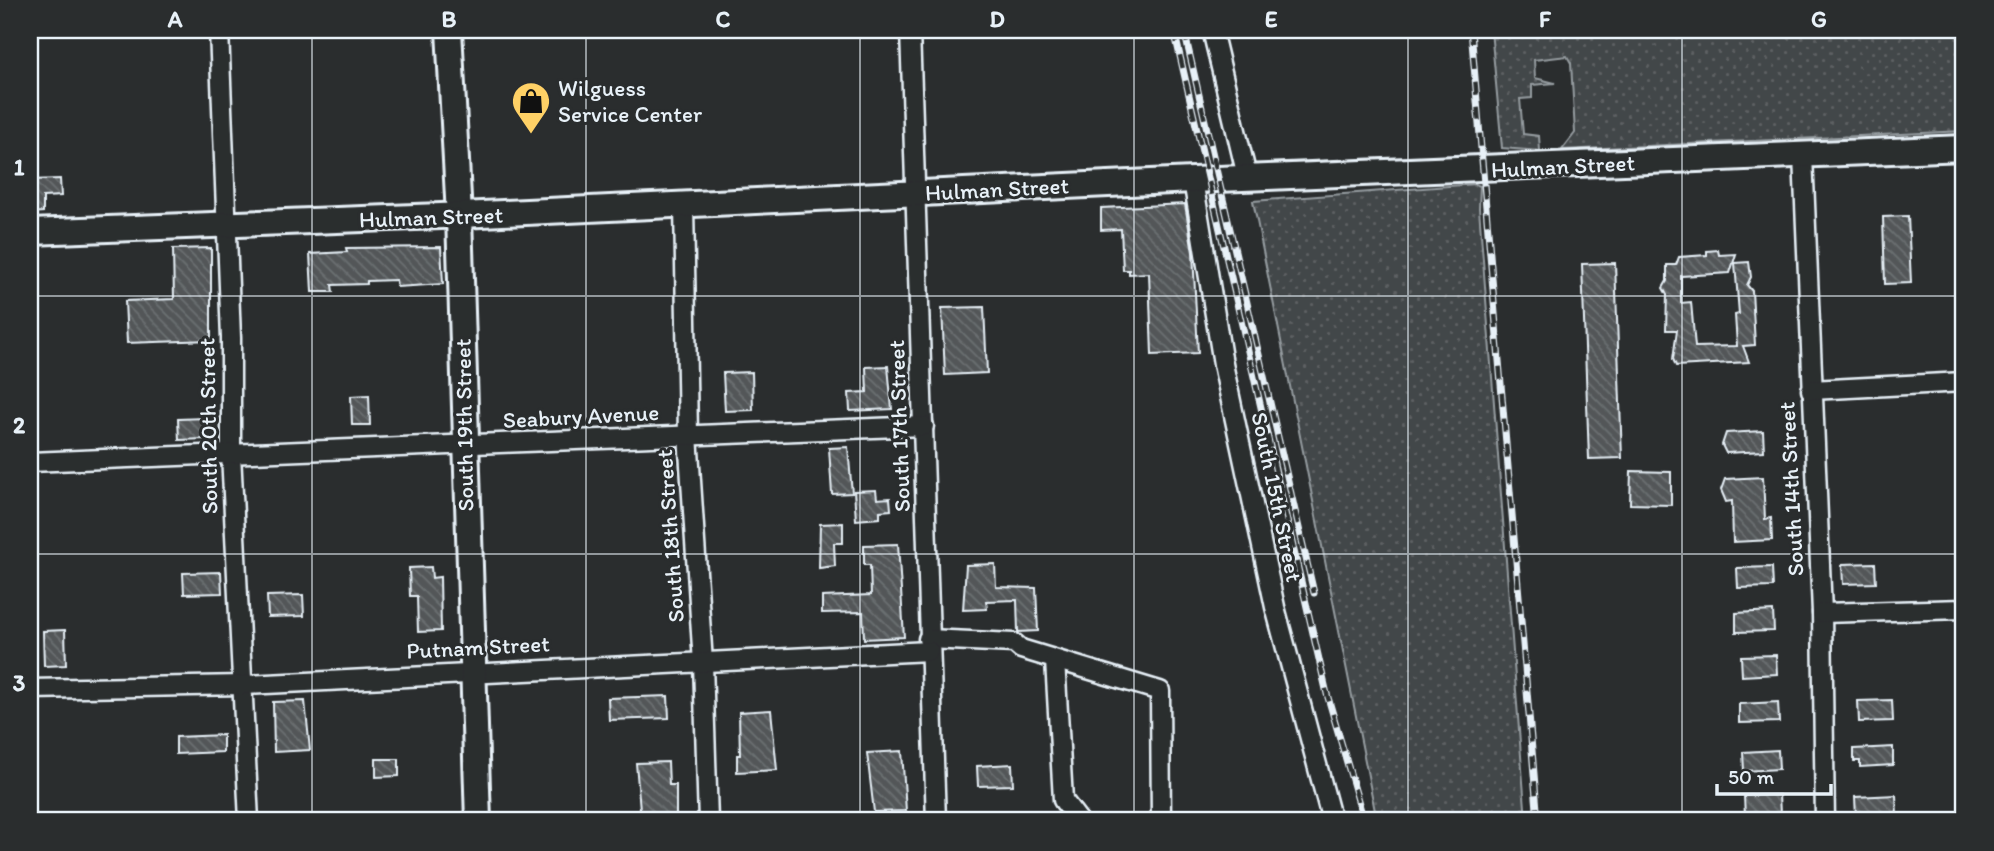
<svg xmlns="http://www.w3.org/2000/svg" width="1994" height="851" viewBox="0 0 1994 851" font-family="Itim,sans-serif">
<style>
.grass{fill:url(#grass-dots);stroke:#959ca0;stroke-width:2}
.building{fill:url(#building-back-hatch);stroke:#e8f1f8;stroke-width:2}
.lines{fill:none;stroke-linecap:round;stroke-linejoin:round}
.street-casing{stroke:#e8f1f8;stroke-width:23}
.secondary-casing{stroke:#e8f1f8;stroke-width:30}
.street{stroke:#2a2d2e;stroke-width:18}
.secondary{stroke:#2a2d2e;stroke-width:24}
.rail-casing{stroke:#e8f1f8;stroke-width:7}
.rail{stroke:#2a2d2e;stroke-width:4.5;stroke-dasharray:13;stroke-linecap:butt}
.grid{fill:none;stroke:#e8f1f8;stroke-width:2;stroke-opacity:0.55}
.labels{text-anchor:middle;stroke-width:6;stroke-linejoin:round;paint-order:stroke}
.poi-label{font-size:23px;fill:#e8f1f8;stroke:#2a2d2e;text-anchor:start}
.street-label{font-size:23px;fill:#e8f1f8;stroke:#2a2d2e}
.neatline{fill:none;stroke:#e8f1f8;stroke-width:2.5}
.grid-label{font-size:23px;text-anchor:middle;font-weight:bold;fill:#e8f1f8}
</style>
<defs>
<pattern id="grass-dots" width="8" height="8" patternUnits="userSpaceOnUse" patternTransform="scale(1.75)"><rect width="8" height="8" fill="#424648"/><path d="M2 2h.1M6 6h.1" fill="none" stroke="#5d6163" stroke-width="1.8" stroke-linecap="round"/></pattern>
<pattern id="building-back-hatch" width="6" height="6" patternUnits="userSpaceOnUse" patternTransform="scale(1.75)"><rect width="6" height="6" fill="#535759"/><path d="M-1 5l2 2M0 0l6 6M5-1l2 2" fill="none" stroke="#6c7072"/></pattern>
</defs>
<rect width="100%" height="100%" fill="#2a2d2e"/>
<filter id="ink" filterUnits="userSpaceOnUse"><feTurbulence type="fractalNoise" baseFrequency=".0143" numOctaves="2"/><feDisplacementMap in="SourceGraphic" scale="14" xChannelSelector="R" yChannelSelector="G"/><feConvolveMatrix kernelMatrix="1 2 1 2 8 2 1 2 1" color-interpolation-filters="sRGB"/></filter>
<g filter="url(#ink)">
<g class="grass">
<polygon points="1491,30 1964,30 1964,131 1562,150 1575,133 1571,63 1567,56 1534,60 1535,78 1555,83 1532,85 1532,98 1520,99 1523,134 1539,136 1540,151 1502,148"/>
<polygon points="1475,184 1480,186 1479,208 1526,821 1377,821 1253,201"/>
</g>
<g class="building">
<polygon points="60,179 61,196 43,197 43,212 30,213 30,180"/>
<polygon points="1185,204 1193,252 1198,353 1152,355 1149,273 1129,274 1129,270 1123,270 1121,229 1101,230 1101,208"/>
<polygon points="1908,216 1911,283 1885,284 1883,217"/>
<polygon points="441,247 443,284 397,287 396,280 367,281 367,284 332,285 333,292 312,292 310,254 347,252 346,248"/>
<polygon points="211,248 211,340 127,343 125,301 174,299 173,249"/>
<polygon points="1718,250 1719,255 1736,254 1730,273 1681,276 1681,303 1691,302 1695,347 1737,346 1735,315 1739,314 1735,263 1749,262 1751,277 1747,285 1752,291 1755,345 1743,346 1749,362 1676,366 1673,359 1677,330 1666,330 1667,295 1663,288 1667,281 1667,265 1676,265 1679,257 1707,255 1707,251"/>
<polygon points="1615,263 1622,458 1589,459 1582,264"/>
<polygon points="984,307 987,373 945,375 942,308"/>
<polygon points="888,366 892,409 850,411 849,393 867,392 866,367"/>
<polygon points="752,372 753,410 725,411 723,373"/>
<polygon points="369,395 370,425 352,425 351,396"/>
<polygon points="205,418 205,439 179,440 178,419"/>
<polygon points="1763,431 1764,451 1726,453 1722,445 1726,433"/>
<polygon points="848,447 852,493 832,494 829,448"/>
<polygon points="1631,471 1671,472 1671,505 1630,504"/>
<polygon points="1763,477 1765,519 1771,518 1772,540 1733,542 1732,501 1726,502 1721,490 1725,479"/>
<polygon points="876,490 877,499 890,498 891,510 880,511 880,518 856,520 854,491"/>
<polygon points="843,523 843,543 834,543 835,566 819,568 820,524"/>
<polygon points="898,544 904,637 864,639 863,612 822,613 822,597 871,595 870,565 864,565 864,545"/>
<polygon points="1875,563 1876,583 1843,584 1842,564"/>
<polygon points="995,564 996,587 1036,588 1038,631 1018,632 1017,600 986,601 987,609 963,610 966,565"/>
<polygon points="431,567 432,578 440,577 441,631 418,632 417,596 410,596 409,568"/>
<polygon points="1772,567 1773,587 1738,588 1737,568"/>
<polygon points="221,572 222,593 184,594 183,573"/>
<polygon points="303,595 304,616 268,617 267,596"/>
<polygon points="1773,611 1774,631 1736,632 1736,613"/>
<polygon points="65,630 66,665 44,666 43,631"/>
<polygon points="1776,655 1777,674 1742,676 1741,656"/>
<polygon points="668,696 669,718 609,720 608,698"/>
<polygon points="1892,700 1893,721 1859,722 1858,701"/>
<polygon points="305,701 310,750 274,752 273,702"/>
<polygon points="1778,702 1779,722 1739,723 1739,704"/>
<polygon points="771,710 777,770 737,772 737,755 740,755 739,712"/>
<polygon points="223,735 223,752 176,754 176,737"/>
<polygon points="1893,747 1893,765 1860,767 1860,761 1854,761 1854,749"/>
<polygon points="1778,750 1779,769 1744,771 1743,752"/>
<polygon points="902,751 906,811 874,812 867,753"/>
<polygon points="376,759 399,759 399,776 376,777"/>
<polygon points="668,762 669,785 676,785 676,821 641,821 636,763"/>
<polygon points="1012,764 1013,785 978,786 977,766"/>
<polygon points="1779,795 1780,814 1745,816 1744,796"/>
<polygon points="1896,795 1897,815 1856,817 1855,797"/>
</g>
<g class="lines">
<g class="street-casing">
<g id="street">
<polyline points="219,30 231,338 231,453 249,821"/>
<polyline points="910,30 936,821"/>
<polyline points="1212,30 1245,168 1251,178"/>
<polyline points="1803,155 1822,613 1825,821"/>
<polyline points="1193,180 1223,364 1275,607 1332,821"/>
<polyline points="684,205 688,435 703,663 708,821"/>
<polyline points="1811,390 1964,382"/>
<polyline points="30,462 924,426"/>
<polyline points="1822,613 1964,609"/>
<polyline points="928,639 1014,643 1021,649 1160,691 1161,821"/>
<polyline points="1055,660 1063,800 1079,821"/>
<polyline points="30,689 244,685 929,651"/>
</g>
</g>
<g class="secondary-casing">
<g id="secondary">
<polyline points="449,30 459,216 478,821"/>
<polyline points="30,232 441,216 1193,180 1964,148"/>
</g>
</g>
<use href="#street" class="street"/>
<use href="#secondary" class="secondary"/>
<g class="rail-casing">
<g id="rail">
<polyline points="1174,30 1327,694 1364,821"/>
<polyline points="1184,30 1314,593"/>
<polyline points="1471,30 1538,821"/>
</g>
</g>
<use href="#rail" class="rail"/>
</g>
</g>
<path class="grid" d="M312 30V821M586 30V821M860 30V821M1134 30V821M1408 30V821M1682 30V821M30 296H1964M30 554H1964"/>
<defs>
<g id="shop-pin" transform="scale(2.0125)"><path d="M0 17L-7.5 6A9.5 9.5 0 1 1 7.5 6Z" fill="#ffd166" stroke="#2a2d2e"/><path d="M-5-2.5h2.3a2.7 3.5 0 0 1 5.4 0H5L5.5 6h-11ZM-1.5-2.5h3a1.5 2.3 0 0 0-3 0Z" fill="#111"/></g>
</defs>
<g fill-rule="evenodd">
<use href="#shop-pin" x="531" y="101"/>
</g>
<g class="labels">
<g class="poi-label">
<text x="558" y="96">Wilguess<tspan x="558" dy="26">Service Center</tspan></text>
</g>
<g class="street-label">
<text transform="translate(1563 166) rotate(-3)" y="8">Hulman Street</text>
<text transform="translate(997 189) rotate(-3)" y="8">Hulman Street</text>
<text transform="translate(431 217) rotate(-2)" y="8">Hulman Street</text>
<text transform="translate(581 416) rotate(-3)" y="8">Seabury Avenue</text>
<text transform="translate(464 425) rotate(-91)" y="8">South 19th Street</text>
<text transform="translate(208 426) rotate(-91)" y="8">South 20th Street</text>
<text transform="translate(899 426) rotate(-92)" y="8">South 17th Street</text>
<text transform="translate(1791 489) rotate(-93)" y="8">South 14th Street</text>
<text transform="translate(1277 497) rotate(78)" y="8">South 15th Street</text>
<text transform="translate(670 536) rotate(-94)" y="8">South 18th Street</text>
<text transform="translate(478 647) rotate(-3)" y="8">Putnam Street</text>
</g>
</g>
<rect width="1994" height="851" fill="none" stroke="#2a2d2e" stroke-width="77"/>
<path d="M1717 784v10h114v-10" fill="none" stroke="#e8f1f8" stroke-width="3.5"/>
<text x="1728" y="784" font-size="21" fill="#e8f1f8" stroke="#2a2d2e" stroke-width="5" paint-order="stroke">50 m</text>
<rect x="38" y="38" width="1917" height="774" class="neatline"/>
<g class="grid-label">
<text x="175" y="27">A</text>
<text x="449" y="27">B</text>
<text x="723" y="27">C</text>
<text x="997" y="27">D</text>
<text x="1271" y="27">E</text>
<text x="1545" y="27">F</text>
<text x="1819" y="27">G</text>
<text x="19" y="175">1</text>
<text x="19" y="433">2</text>
<text x="19" y="691">3</text>
</g>
</svg>
